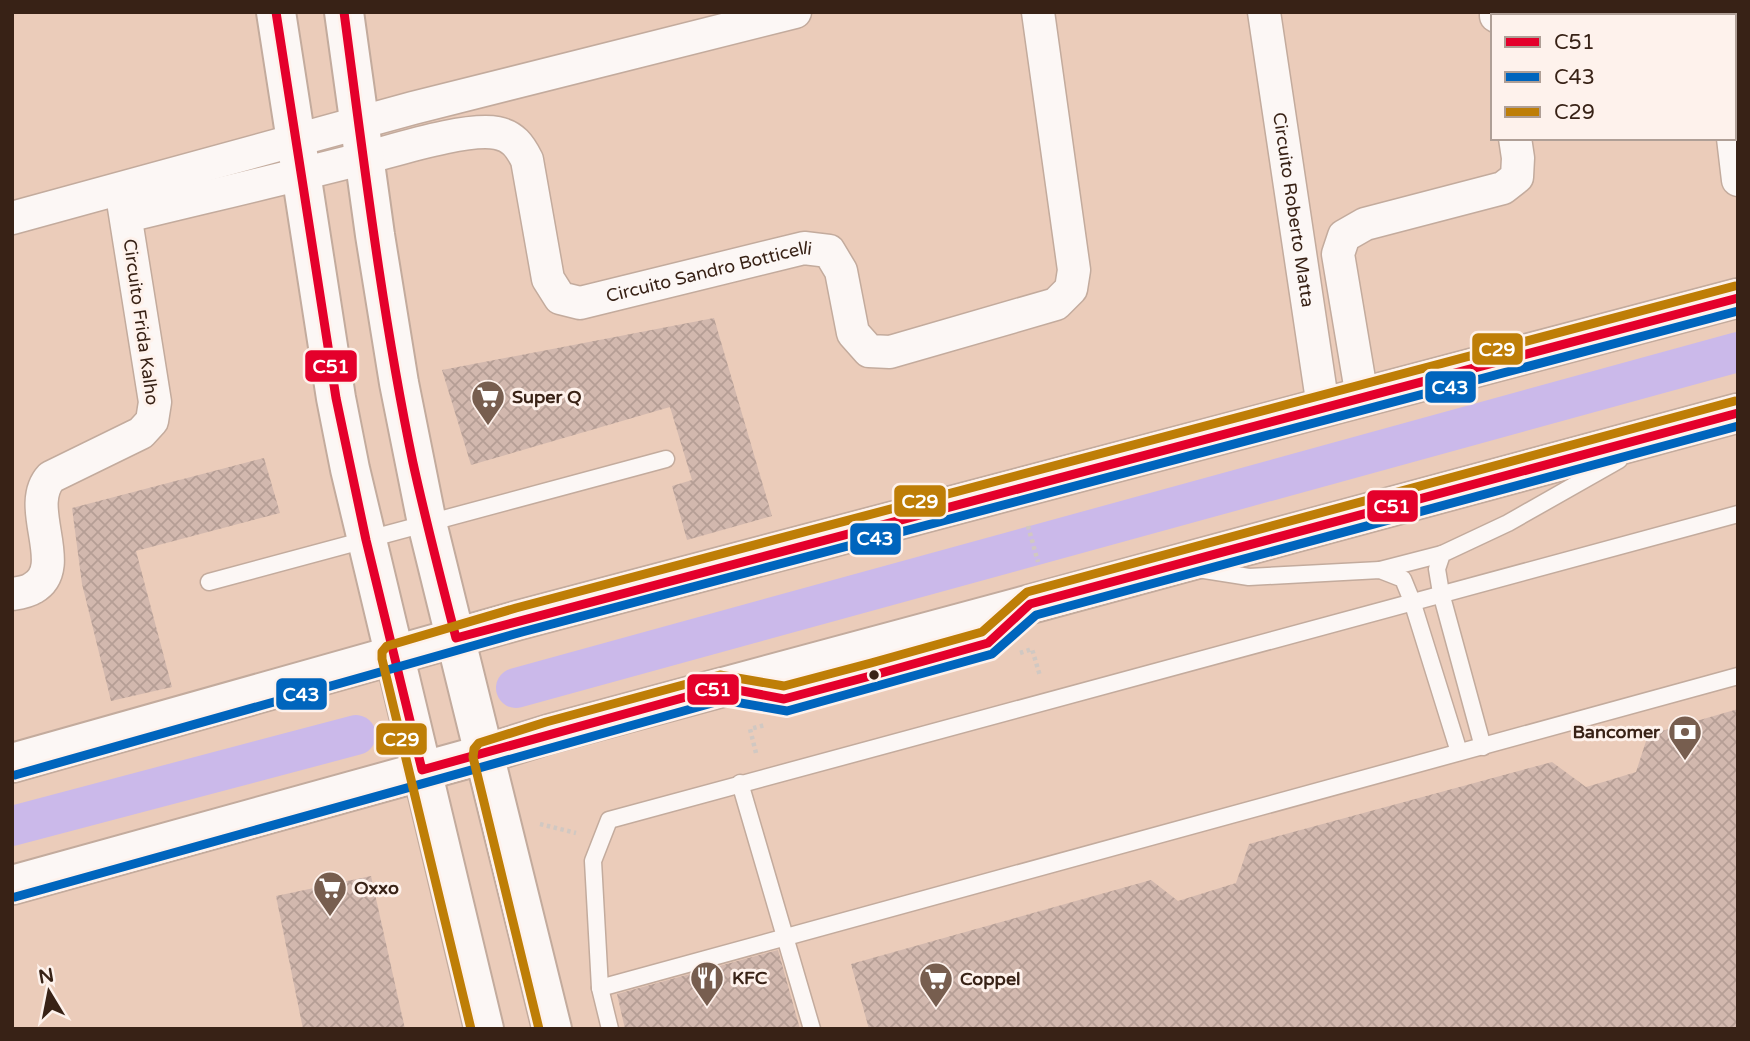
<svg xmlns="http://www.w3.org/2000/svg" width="1750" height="1041" viewBox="0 0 1750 1041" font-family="'Varela Round',sans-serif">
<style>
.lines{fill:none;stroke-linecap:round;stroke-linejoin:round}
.canal{stroke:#cbb9ea;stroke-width:40}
.building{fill:url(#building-cross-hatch)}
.lane-casing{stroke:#c3ab9d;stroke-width:19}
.street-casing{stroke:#c3ab9d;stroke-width:35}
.secondary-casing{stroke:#c3ab9d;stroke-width:42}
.path{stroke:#d1c8c2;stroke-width:4.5;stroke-dasharray:3.5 3.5;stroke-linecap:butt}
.lane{stroke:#fcf7f5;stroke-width:16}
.street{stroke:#fcf7f5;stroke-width:32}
.secondary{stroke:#fcf7f5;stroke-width:38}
.bus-1-casing{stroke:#fef2ec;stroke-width:14}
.bus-2-casing{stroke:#fef2ec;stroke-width:14}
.bus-3-casing{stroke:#fef2ec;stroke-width:14}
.bus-1{stroke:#e4002b;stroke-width:9}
.bus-2{stroke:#0065bd;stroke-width:9}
.bus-3{stroke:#be7e07;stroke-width:9}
.bus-dot{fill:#382216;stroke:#fef2ec;stroke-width:2.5}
.labels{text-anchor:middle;stroke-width:6;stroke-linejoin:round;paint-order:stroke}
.street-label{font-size:18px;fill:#382216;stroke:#fef2ec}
.poi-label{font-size:18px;font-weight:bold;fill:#382216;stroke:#fef2ec;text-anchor:start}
.line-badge{stroke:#fef2ec;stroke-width:2.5}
.badge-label{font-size:19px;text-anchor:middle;font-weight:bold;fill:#fff}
</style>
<defs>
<pattern id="building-cross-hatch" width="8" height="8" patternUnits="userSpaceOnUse" patternTransform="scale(1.75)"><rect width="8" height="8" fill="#d2b8ae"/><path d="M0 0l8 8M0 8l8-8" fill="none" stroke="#b59e95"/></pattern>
</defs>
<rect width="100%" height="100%" fill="#ebccba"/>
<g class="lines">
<g class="canal">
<polyline points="516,688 1738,352"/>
<polyline points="12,826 356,735"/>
</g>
</g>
<g class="building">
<polygon points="714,318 772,516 687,540 672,486 692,480 670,407 471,465 442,370"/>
<polygon points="264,458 280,513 136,551 172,687 111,701 82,584 72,508"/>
<polygon points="1738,709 1738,1029 869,1029 851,964 1151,880 1178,901 1236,883 1249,844 1552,762 1586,787 1610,780 1636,772 1648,735"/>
<polygon points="371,876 405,1029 303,1029 276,896"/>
<polygon points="778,950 800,1029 625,1029 617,994"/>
</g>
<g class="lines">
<g class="lane-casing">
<g id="lane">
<polyline points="1198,569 1249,577 1380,570 1403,579 1412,601 1459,752"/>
<polyline points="1380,570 1442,554"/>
<polyline points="209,582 666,459"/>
<polyline points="745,691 784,699 874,675 988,643 1015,618"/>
<polyline points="1483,747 1441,593 1437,569 1442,554 1508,523 1619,460"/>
<polyline points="740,783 812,1029"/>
<polyline points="600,988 1738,676"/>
<polyline points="610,1029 600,988 593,861 609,820 1738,514"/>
</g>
</g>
<g class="street-casing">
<g id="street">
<path id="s1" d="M1264 12 1323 407"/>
<polyline points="1496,12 1496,16"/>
<polyline points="1719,12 1719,16"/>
<polyline points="1733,138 1738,180"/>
<path id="s2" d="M127 216C205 197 283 179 361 159 393 151 466 127 497 133 513 136 520 146 527 160L548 279 560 298 580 303 804 248 829 251 841 271 853 333 869 351 890 352 1056 304 1071 289 1074 270 1038 12"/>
<polyline points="12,218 413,108 795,12"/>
<polyline points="1362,397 1338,254 1344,236 1365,224 1503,188 1517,177 1518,158 1515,138"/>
<path d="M12 594C19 593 27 592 33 588 70 567 23 507 51 477L141 433 152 421 155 402 122 195"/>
</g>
</g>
<g class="secondary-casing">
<g id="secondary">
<polyline points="276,12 336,398 350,469 484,1029"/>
<polyline points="344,12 375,235 399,383 427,523 552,1029"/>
<polyline points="12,763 519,620 1738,298"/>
<polyline points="12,885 485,754 549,734 1738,413"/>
</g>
</g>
<g class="path">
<polyline points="1028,526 1038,562"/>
<polyline points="1020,653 1032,649 1040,676"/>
<polyline points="756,753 750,729 765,725"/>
<polyline points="540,824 576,833"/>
</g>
<use href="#lane" class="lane"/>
<use href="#street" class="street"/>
<use href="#secondary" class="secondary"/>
<g class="bus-1-casing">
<g id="bus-1">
<polyline points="276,12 336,398 366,540 422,770 722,687 784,699 874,675 988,643 1030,604 1738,413"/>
<path d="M344 12C364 163 382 314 413 463 426 522 441 580 456 638L1738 298"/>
</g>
</g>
<g class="bus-2-casing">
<g id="bus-2">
<polyline points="15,775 522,632 1738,311"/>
<polyline points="15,897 723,700 787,711 992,654 1036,615 1738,426"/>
</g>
</g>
<g class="bus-3-casing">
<g id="bus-3">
<polyline points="471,1029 382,659 382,652 387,646 516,608 1735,286"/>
<polyline points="539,1029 473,757 474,749 479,743 546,722 720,675 784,686 871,663 982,632 1027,592 1735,401"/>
</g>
</g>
<use href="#bus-1" class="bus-1"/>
<use href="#bus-2" class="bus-2"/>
<use href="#bus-3" class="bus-3"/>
</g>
<defs>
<g id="supermarket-pin" transform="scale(1.75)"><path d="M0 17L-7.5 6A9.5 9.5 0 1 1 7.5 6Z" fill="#775e4f" stroke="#fef2ec"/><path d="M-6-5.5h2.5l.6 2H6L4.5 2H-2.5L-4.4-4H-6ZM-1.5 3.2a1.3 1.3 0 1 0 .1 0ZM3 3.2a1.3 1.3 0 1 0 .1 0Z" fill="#fff"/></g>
<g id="bank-pin" transform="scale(1.75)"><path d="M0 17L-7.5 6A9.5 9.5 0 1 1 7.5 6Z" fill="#775e4f" stroke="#fef2ec"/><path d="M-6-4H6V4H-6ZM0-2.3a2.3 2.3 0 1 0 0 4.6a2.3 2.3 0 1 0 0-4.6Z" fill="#fff"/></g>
<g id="restaurant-pin" transform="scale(1.75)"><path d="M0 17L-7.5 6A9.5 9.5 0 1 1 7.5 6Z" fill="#775e4f" stroke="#fef2ec"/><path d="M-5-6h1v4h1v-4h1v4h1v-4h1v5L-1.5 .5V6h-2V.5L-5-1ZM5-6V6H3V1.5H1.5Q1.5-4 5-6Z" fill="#fff"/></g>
</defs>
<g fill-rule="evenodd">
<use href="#supermarket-pin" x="488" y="397"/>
<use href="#bank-pin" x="1685" y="732"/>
<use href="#supermarket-pin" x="330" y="888"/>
<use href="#restaurant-pin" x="707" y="978"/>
<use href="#supermarket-pin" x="936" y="979"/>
</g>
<circle class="bus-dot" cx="874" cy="675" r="6"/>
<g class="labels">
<g class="street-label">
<text dy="6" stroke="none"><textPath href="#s1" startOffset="200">Circuito Roberto Matta</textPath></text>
<text dy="6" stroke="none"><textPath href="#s2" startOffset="719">Circuito Sandro Botticelli</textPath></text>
<text transform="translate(141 322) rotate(82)" y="6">Circuito Frida Kalho</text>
</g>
<g class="poi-label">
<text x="512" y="403">Super Q</text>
<text x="1660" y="738" text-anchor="end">Bancomer</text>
<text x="354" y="894">Oxxo</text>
<text x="732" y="984">KFC</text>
<text x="960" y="985">Coppel</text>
</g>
</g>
<g class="line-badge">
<rect x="1471" y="332" width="53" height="34" rx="7" fill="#be7e07"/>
<rect x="304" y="349" width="54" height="34" rx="7" fill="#e4002b"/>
<rect x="1424" y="370" width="53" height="34" rx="7" fill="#0065bd"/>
<rect x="893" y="484" width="54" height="34" rx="7" fill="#be7e07"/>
<rect x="1366" y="489" width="53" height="34" rx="7" fill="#e4002b"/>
<rect x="849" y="522" width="53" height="34" rx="7" fill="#0065bd"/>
<rect x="686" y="673" width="54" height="33" rx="7" fill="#e4002b"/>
<rect x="275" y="677" width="53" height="34" rx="7" fill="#0065bd"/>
<rect x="375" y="722" width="53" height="34" rx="7" fill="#be7e07"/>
</g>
<g class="badge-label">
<text x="1497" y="356">C29</text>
<text x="331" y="373">C51</text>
<text x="1450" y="394">C43</text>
<text x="920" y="508">C29</text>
<text x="1392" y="513">C51</text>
<text x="875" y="545">C43</text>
<text x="713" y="696">C51</text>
<text x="301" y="701">C43</text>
<text x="401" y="746">C29</text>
</g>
<rect width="1750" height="1041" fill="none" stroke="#382216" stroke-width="28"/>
<rect x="1491" y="14" width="245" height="126" fill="#fef2ec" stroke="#af9f96" stroke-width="2"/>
<rect x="1505" y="37" width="35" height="10" fill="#e4002b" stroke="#af9f96" stroke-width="2"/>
<text x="1554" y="49" font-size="21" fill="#382216">C51</text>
<rect x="1505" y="72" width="35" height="10" fill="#0065bd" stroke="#af9f96" stroke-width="2"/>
<text x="1554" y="84" font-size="21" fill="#382216">C43</text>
<rect x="1505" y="107" width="35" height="10" fill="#be7e07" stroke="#af9f96" stroke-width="2"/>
<text x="1554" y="119" font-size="21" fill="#382216">C29</text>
<g transform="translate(49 992) rotate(350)" stroke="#fef2ec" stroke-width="5" paint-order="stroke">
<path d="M0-5L12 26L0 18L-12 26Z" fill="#382216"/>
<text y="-10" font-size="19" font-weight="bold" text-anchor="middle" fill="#382216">N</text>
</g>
</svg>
